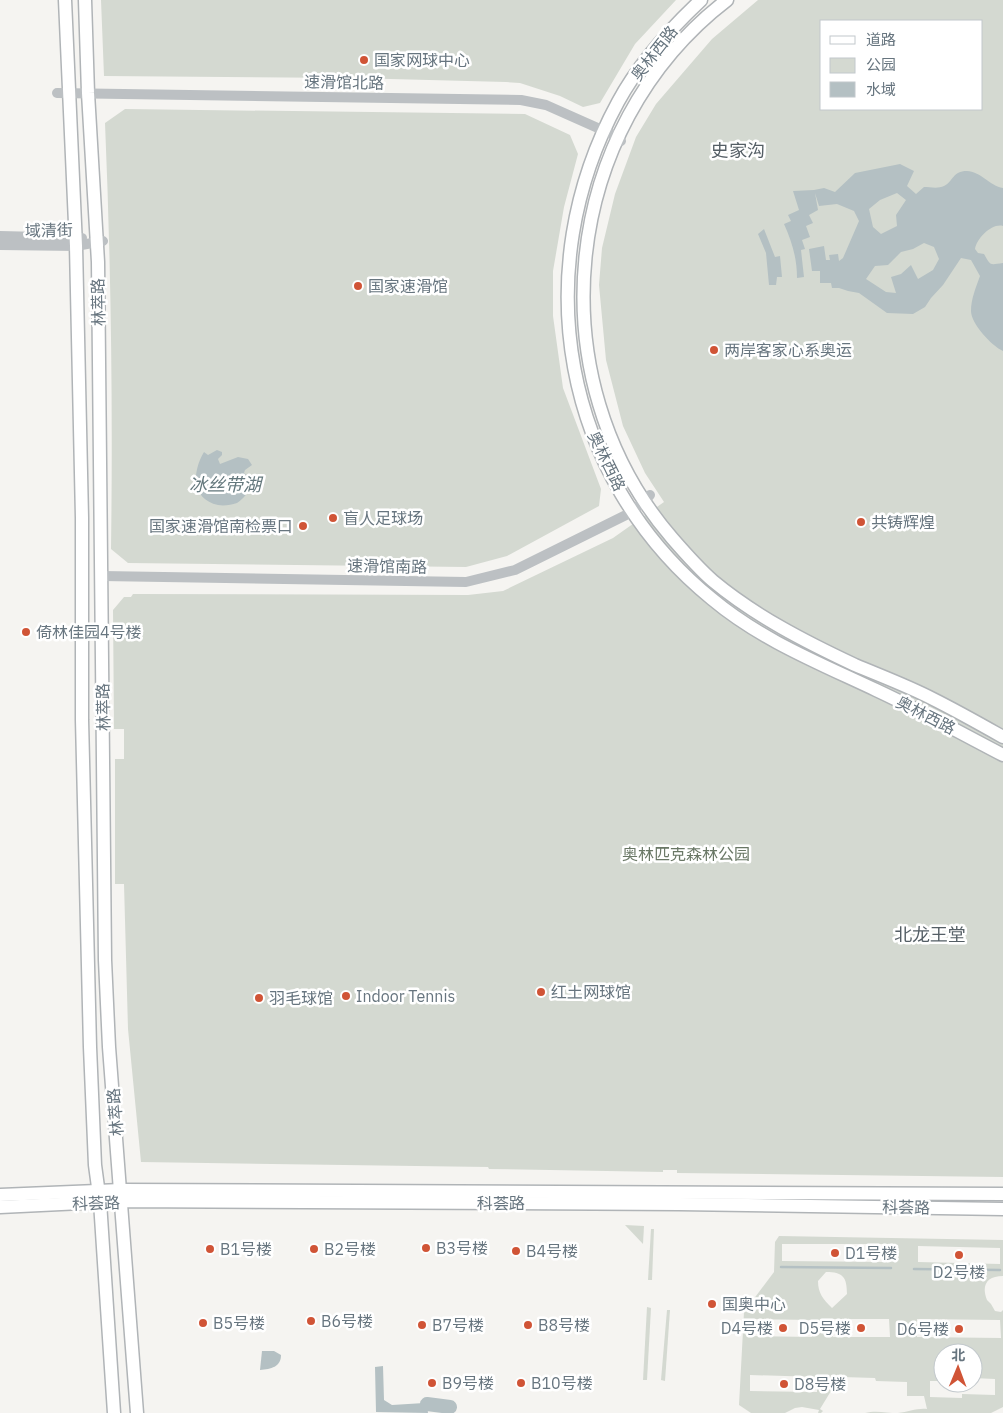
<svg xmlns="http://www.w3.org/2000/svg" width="1003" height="1413" viewBox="0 0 1003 1413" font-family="'IBM Plex Sans','Noto Sans SC',sans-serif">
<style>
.green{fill:#d4d9d1;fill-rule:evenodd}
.water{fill:#b4c0c3;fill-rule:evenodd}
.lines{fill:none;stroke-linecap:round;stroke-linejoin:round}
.stream{stroke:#b4c0c3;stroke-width:2.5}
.river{stroke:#b4c0c3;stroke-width:14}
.major-casing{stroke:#b0b4b7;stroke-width:15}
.minor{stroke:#bcc0c3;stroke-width:10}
.major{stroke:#fff;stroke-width:12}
.poi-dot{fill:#d05436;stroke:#fff;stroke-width:2}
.labels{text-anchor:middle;stroke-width:5;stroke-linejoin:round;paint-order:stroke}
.street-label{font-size:16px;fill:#67757f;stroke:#fff}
.poi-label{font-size:16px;fill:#67757f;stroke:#fff;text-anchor:start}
.park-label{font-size:16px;fill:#697765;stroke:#fff}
.neighbourhood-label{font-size:18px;fill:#545e65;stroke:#fff}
.water-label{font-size:18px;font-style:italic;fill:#63777c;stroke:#fff}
</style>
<rect width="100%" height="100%" fill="#f5f4f1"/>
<g class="green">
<polygon points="101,0 676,0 635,44 600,103 583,107 560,96 520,83 506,82 352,78 104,76"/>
<path d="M758 0H1003V1177L677 1173V1170H663V1172L489 1169 488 1167 141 1162 128 1029 124 884H115V759H124V729H114L113 610 124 597H131L133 594 468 595 503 591 613 538 664 502 645 473 623 426 606 360 599 285 602 248 615 194 636 137 656 104 712 39ZM822 21H982V109H822Z"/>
<path d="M125 109 525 114 570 135 578 154 564 207 553 271V316L563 388 601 489 599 506 507 556 466 567 128 563 111 549C113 407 111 265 105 123Z"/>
<polygon points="625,1225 644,1226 643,1244"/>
<polygon points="651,1229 654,1229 652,1280 648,1280"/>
<path d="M779 1236 1003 1240V1276C987 1276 981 1285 987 1300L991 1304 995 1311 1001 1312 1003 1310V1407L991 1413H865C876 1410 886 1413 898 1413 908 1412 917 1408 927 1409L924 1396H907V1382L876 1381 875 1378 842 1377V1392L831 1391 820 1409 823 1411 821 1413H818L819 1410 802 1407 795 1408 785 1413H751L739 1405 744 1312 774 1272 775 1242ZM782 1244H888V1262L782 1261ZM918 1246 1000 1248V1264L918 1262ZM826 1272C843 1272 847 1277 847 1294L832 1308C823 1299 818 1293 818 1281ZM753 1319 812 1320V1337L753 1336ZM832 1319H889L890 1337H833ZM917 1319 1000 1320 1001 1338 917 1337ZM943 1353H973V1378L995 1379V1395L962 1394V1398L930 1397V1381H943ZM750 1375 817 1377V1392L750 1391Z"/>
<polygon points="647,1307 651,1308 647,1380 643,1380"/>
<polygon points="667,1310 670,1310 665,1381 661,1380"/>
</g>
<g class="water">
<path d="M900 164 914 171 907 186 916 194 924 187C930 187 938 189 944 186 954 181 952 171 967 171 980 171 990 186 1003 188V226C992 223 977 238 975 249L978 253 984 254C991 266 989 265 1003 263V351C992 346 971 324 971 311 971 299 976 287 980 276L971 260 961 258 943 285 931 298 925 307 913 314 887 313 859 293 848 291 839 288H832L831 283H820V271H812L809 249 824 246 826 260H830L829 255 838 254 839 261 843 258 859 221 854 211 837 204 819 206 815 193 818 210 809 215 813 223 806 226 810 237 802 240 805 249 801 250 804 277 797 278C797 258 792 242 784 224L791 221 788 215 799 210 793 191 814 190 824 188 835 192 855 173ZM897 193 906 200 896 215 897 226 881 234 873 227 869 209 880 200ZM924 243 934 247 939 259 933 270 918 279 911 265 901 274 891 277 896 293 886 292 866 279 875 266 888 265 901 252 913 249Z"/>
<polygon points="764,229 775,257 780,256 782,277 777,277 776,285 769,285 766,253 758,234"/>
<path d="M217 450 222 452V455L218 459 220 464 238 457 248 459 252 465 245 470 244 473 250 478V485L253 486C248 491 244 499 237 503 231 505 224 506 218 505 191 499 192 472 204 452L208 455Z"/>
<path d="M262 1351H274L281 1355C281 1367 271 1369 260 1370Z"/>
<polygon points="383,1366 384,1400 392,1405 424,1403 427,1404 428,1413 376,1412 375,1367"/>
</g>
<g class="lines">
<g class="stream">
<polyline points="781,1267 891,1268"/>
<polyline points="914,1269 1000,1270"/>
</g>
<polyline class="river" points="427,1404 450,1407"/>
<g class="major-casing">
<g id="major">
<polyline points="65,0 76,246 82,518 82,720 90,1047 95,1165 100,1202 114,1413"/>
<polyline points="85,0 88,93 98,262 105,960 109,1047 137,1413"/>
<path d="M701 0C669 30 639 63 618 102 526 271 562 477 712 599 761 640 819 663 876 690 919 710 961 733 1003 755"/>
<path d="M727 0C560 128 535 379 672 538 685 553 698 568 713 581 755 616 806 642 855 665 881 676 908 686 933 699 957 711 980 724 1003 737"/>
<polyline points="0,1195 121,1190 1003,1194"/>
<polyline points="0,1207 122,1201 679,1204 1003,1209"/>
</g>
</g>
<g class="minor">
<polyline points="57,93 521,100 546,105 618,137 621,141"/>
<polyline points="0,236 82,238"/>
<polyline points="0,245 76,246 103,241"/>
<polyline points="102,576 466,582 515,570 626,515 644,502 650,495"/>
</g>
<use href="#major" class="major"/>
</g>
<g class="poi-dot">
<circle cx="364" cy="60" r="5"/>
<circle cx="358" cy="286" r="5"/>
<circle cx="714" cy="350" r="5"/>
<circle cx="333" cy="518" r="5"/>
<circle cx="861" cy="522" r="5"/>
<circle cx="303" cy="526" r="5"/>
<circle cx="26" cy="632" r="5"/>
<circle cx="541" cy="992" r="5"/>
<circle cx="346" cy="996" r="5"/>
<circle cx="259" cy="998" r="5"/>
<circle cx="426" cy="1248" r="5"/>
<circle cx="210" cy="1249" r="5"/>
<circle cx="314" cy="1249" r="5"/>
<circle cx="516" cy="1251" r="5"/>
<circle cx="835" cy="1253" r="5"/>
<circle cx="959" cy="1255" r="5"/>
<circle cx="712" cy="1304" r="5"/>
<circle cx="311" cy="1321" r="5"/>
<circle cx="203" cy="1323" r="5"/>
<circle cx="422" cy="1325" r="5"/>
<circle cx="528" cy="1325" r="5"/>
<circle cx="783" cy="1328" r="5"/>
<circle cx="861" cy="1328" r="5"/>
<circle cx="959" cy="1329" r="5"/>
<circle cx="432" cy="1383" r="5"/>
<circle cx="521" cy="1383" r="5"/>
<circle cx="784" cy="1384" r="5"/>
</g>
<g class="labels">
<g class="street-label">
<text transform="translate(654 53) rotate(-52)" y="6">奥林西路</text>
<text transform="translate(344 82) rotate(1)" y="6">速滑馆北路</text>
<text transform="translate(49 230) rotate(-1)" y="6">域清街</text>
<text transform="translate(98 302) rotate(-91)" y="6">林萃路</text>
<text transform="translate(607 461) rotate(64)" y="6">奥林西路</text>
<text transform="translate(387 566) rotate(1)" y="6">速滑馆南路</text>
<text transform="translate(103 707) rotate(-91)" y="6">林萃路</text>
<text transform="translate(926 715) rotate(27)" y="6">奥林西路</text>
<text transform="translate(115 1112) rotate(-95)" y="6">林萃路</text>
<text transform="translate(96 1203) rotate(-2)" y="6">科荟路</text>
<text x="501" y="1209">科荟路</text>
<text transform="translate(906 1207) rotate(1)" y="6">科荟路</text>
</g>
<g class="poi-label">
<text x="374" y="66">国家网球中心</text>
<text x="368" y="292">国家速滑馆</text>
<text x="724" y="356">两岸客家心系奥运</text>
<text x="343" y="524">盲人足球场</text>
<text x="871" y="528">共铸辉煌</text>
<text x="293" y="532" text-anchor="end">国家速滑馆南检票口</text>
<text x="36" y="638">倚林佳园4号楼</text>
<text x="551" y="998">红土网球馆</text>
<text x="356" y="1002">Indoor Tennis</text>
<text x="269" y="1004">羽毛球馆</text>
<text x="436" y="1254">B3号楼</text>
<text x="220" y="1255">B1号楼</text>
<text x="324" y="1255">B2号楼</text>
<text x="526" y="1257">B4号楼</text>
<text x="845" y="1259">D1号楼</text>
<text x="959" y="1278" text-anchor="middle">D2号楼</text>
<text x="722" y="1310">国奥中心</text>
<text x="321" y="1327">B6号楼</text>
<text x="213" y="1329">B5号楼</text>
<text x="432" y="1331">B7号楼</text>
<text x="538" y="1331">B8号楼</text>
<text x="773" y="1334" text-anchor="end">D4号楼</text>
<text x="851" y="1334" text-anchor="end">D5号楼</text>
<text x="949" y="1335" text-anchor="end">D6号楼</text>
<text x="442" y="1389">B9号楼</text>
<text x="531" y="1389">B10号楼</text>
<text x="794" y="1390">D8号楼</text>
</g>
<g class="park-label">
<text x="686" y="860">奥林匹克森林公园</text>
</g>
<g class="neighbourhood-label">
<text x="738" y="157">史家沟</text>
<text x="930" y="941">北龙王堂</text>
</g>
<g class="water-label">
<text x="225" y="491">冰丝带湖</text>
</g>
</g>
<rect x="820" y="20" width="162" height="90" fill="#ffffff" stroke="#c2c8cc"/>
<rect x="830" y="36" width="25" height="8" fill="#ffffff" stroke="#c2c8cc"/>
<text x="866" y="45" font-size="15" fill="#67757f">道路</text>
<rect x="830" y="58" width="25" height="15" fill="#d4d9d1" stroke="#c2c8cc"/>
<text x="866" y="70" font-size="15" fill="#67757f">公园</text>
<rect x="830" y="82" width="25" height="15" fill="#b4c0c3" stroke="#c2c8cc"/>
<text x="866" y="95" font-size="15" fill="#67757f">水域</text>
<g transform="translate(958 1368) rotate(1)"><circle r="24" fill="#ffffff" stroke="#c2c8cc"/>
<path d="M0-4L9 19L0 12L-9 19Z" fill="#d05436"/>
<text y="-8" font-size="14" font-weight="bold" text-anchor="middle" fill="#67757f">北</text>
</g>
</svg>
